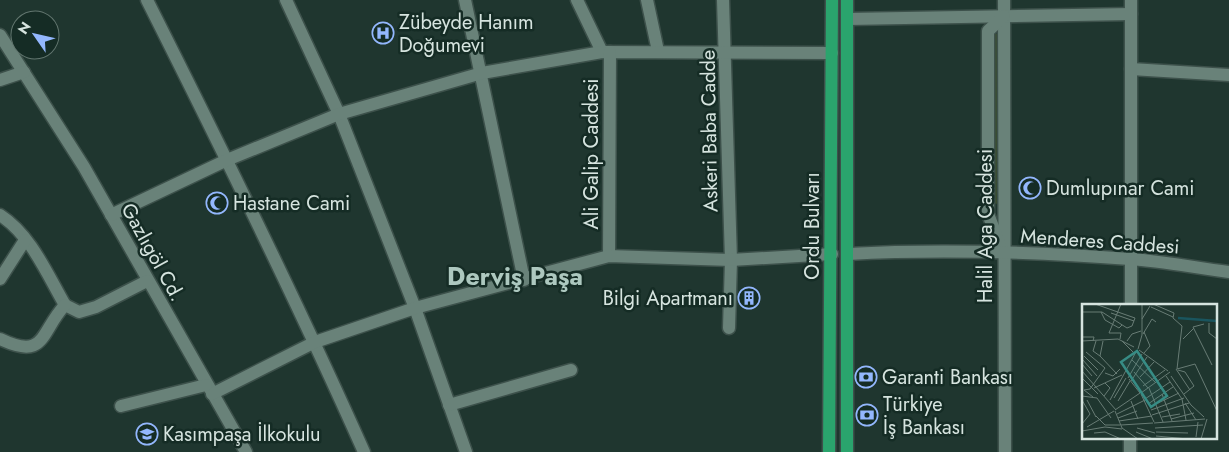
<svg xmlns="http://www.w3.org/2000/svg" width="1229" height="452" viewBox="0 0 1229 452" font-family="Jost,sans-serif">
<style>
.green{fill:#394c2e}
.lines{fill:none;stroke-linecap:round;stroke-linejoin:round}
.minor-casing{stroke:#3d514b;stroke-width:15}
.major-casing{stroke:#3d514b;stroke-width:15}
.minor{stroke:#698279;stroke-width:12}
.major{stroke:#2aa46d;stroke-width:12}
.labels{text-anchor:middle;stroke-width:5;stroke-linejoin:round;paint-order:stroke}
.poi-label{font-size:20px;fill:#d6e4df;stroke:#152c25;text-anchor:start}
.street-label{font-size:20px;fill:#d6e4df;stroke:#152c25}
.district-label{font-size:25px;font-weight:bold;fill:#adc8bf;stroke:#152c25}
.inset-river{fill:none;stroke:#1a555e;stroke-width:2.5}
.inset-road{fill:none;stroke:#687c75;stroke-width:1}
.view{fill:#378c85;fill-opacity:0.15;stroke:#378c85;stroke-width:2.5}
.inset-edge{fill:none;stroke:#d6e4df;stroke-width:2.5}
</style>
<rect width="100%" height="100%" fill="#1f362f"/>
<polygon class="green" points="988,34 1004,34 1003,205 988,202"/>
<g class="lines">
<g class="minor-casing">
<g id="minor">
<path d="M147 0C222 149 296 299 364 452"/>
<polyline points="286,0 339,114 415,308 466,452"/>
<polyline points="465,0 524,280"/>
<polyline points="577,0 602,52"/>
<polyline points="647,0 658,51"/>
<polyline points="723,0 731,260 729,328"/>
<polyline points="1004,0 1005,452"/>
<polyline points="848,19 1131,14"/>
<polyline points="0,35 84,167 246,452"/>
<polyline points="1131,69 1229,75"/>
<polyline points="0,80 24,72"/>
<path d="M0 215C31 235 47 274 65 305"/>
<polyline points="111,215 227,160 339,114 482,73 602,52 832,53"/>
<polyline points="1000,245 988,214 988,31 1004,16"/>
<path d="M848 254C942 249 1037 252 1130 259 1163 261 1196 268 1229 272"/>
<polyline points="609,256 610,52"/>
<polyline points="0,279 25,240"/>
<polyline points="65,305 79,312 96,307 147,281"/>
<polyline points="1131,306 1131,0"/>
<path d="M0 339C46 361 40 332 65 305"/>
<polyline points="212,394 315,342 415,308 609,256 731,260 832,254"/>
<polyline points="449,405 571,370"/>
<polyline points="121,406 206,385"/>
<polyline points="1130,452 1130,438"/>
</g>
</g>
<g class="major-casing">
<g id="major">
<polyline points="829,452 832,0"/>
<polyline points="847,452 847,0"/>
</g>
</g>
<use href="#minor" class="minor"/>
<use href="#major" class="major"/>
</g>
<defs>
<g id="hospital-ring" transform="scale(1.125)"><circle r="9.5" fill="#152c25" stroke="#93b7fd" stroke-width="1.5"/><path d="M-5-5h3v3.5h4V-5h3V5h-3V1.5h-4V5h-3Z" fill="#93b7fd"/></g>
<g id="mosque-ring" transform="scale(1.125)"><circle r="9.5" fill="#152c25" stroke="#93b7fd" stroke-width="1.5"/><path d="M3.5-4.9A6 6 0 1 0 3.5 4.9A5 5 0 1 1 3.5-4.9Z" fill="#93b7fd"/></g>
<g id="building-ring" transform="scale(1.125)"><circle r="9.5" fill="#152c25" stroke="#93b7fd" stroke-width="1.5"/><path d="M-4-6H4V6H1V3H-1V6H-4ZM-2.5-4.3h1.7v1.8h-1.7ZM.8-4.3h1.7v1.8H.8ZM-2.5-1h1.7V.8h-1.7ZM.8-1h1.7V.8H.8Z" fill="#93b7fd"/></g>
<g id="bank-ring" transform="scale(1.125)"><circle r="9.5" fill="#152c25" stroke="#93b7fd" stroke-width="1.5"/><path d="M-6-4H6V4H-6ZM0-2.3a2.3 2.3 0 1 0 0 4.6a2.3 2.3 0 1 0 0-4.6Z" fill="#93b7fd"/></g>
<g id="school-ring" transform="scale(1.125)"><circle r="9.5" fill="#152c25" stroke="#93b7fd" stroke-width="1.5"/><path d="M0-5L7-2L0 1L-7-2ZM-4 1L0 2.5L4 1V4Q0 6-4 4Z" fill="#93b7fd"/></g>
</defs>
<g fill-rule="evenodd">
<use href="#hospital-ring" x="383" y="33"/>
<use href="#mosque-ring" x="1030" y="188"/>
<use href="#mosque-ring" x="217" y="203"/>
<use href="#building-ring" x="749" y="298"/>
<use href="#bank-ring" x="866" y="377"/>
<use href="#bank-ring" x="867" y="415"/>
<use href="#school-ring" x="147" y="434"/>
</g>
<g class="labels">
<g class="poi-label">
<text x="399" y="29">Zübeyde Hanım<tspan x="399" dy="23">Doğumevi</tspan></text>
<text x="1046" y="195">Dumlupınar Cami</text>
<text x="233" y="210">Hastane Cami</text>
<text x="733" y="305" text-anchor="end">Bilgi Apartmanı</text>
<text x="882" y="384">Garanti Bankası</text>
<text x="883" y="411">Türkiye<tspan x="883" dy="23">İş Bankası</tspan></text>
<text x="163" y="441">Kasımpaşa İlkokulu</text>
</g>
<g class="street-label">
<text transform="translate(709 131) rotate(-91)" y="7">Askeri Baba Cadde</text>
<text transform="translate(591 154) rotate(-90)" y="7">Ali Galip Caddesi</text>
<text transform="translate(812 226) rotate(-90)" y="7">Ordu Bulvarı</text>
<text transform="translate(985 226) rotate(-90)" y="7">Halil Aga Caddesi</text>
<text transform="translate(1100 241) rotate(4)" y="7">Menderes Caddesi</text>
<text transform="translate(153 252) rotate(61)" y="7">Gazlıgöl Cd.</text>
</g>
<g class="district-label">
<text x="515" y="285">Derviş Paşa</text>
</g>
</g>
<g transform="translate(1082 304)">
<rect width="135" height="135" fill="#1f362f"/>
<path class="inset-river" d="M96 14 135 17"/>
<path class="inset-road" d="M13 0 53 14M71 0 92 9 91 14 100 22 95 65M69 3 91 13M0 8H20L45 24 50 22 53 14M19 8 23 16 37 24 40 21M29 9 52 17M60 15 68 2M127 19V29L135 35M122 20 111 23 130 61M62 28 68 42 62 49M61 30 70 15 74 18M0 33H12L11 37M38 35 39 29H27L39 0M101 35 112 24M0 37 36 35 52 43M14 37 11 47 18 52M21 37 18 52 35 70M40 37 53 50M45 37 50 30 59 27M56 45 60 31V0M57 46 86 67M4 48 23 64M2 52 16 66M0 55 15 72M50 56 74 79M0 60 10 72M94 65 108 86M95 65 113 60 135 107M96 66 103 68 112 82 102 90M0 67 34 106M52 68 66 84M23 69 31 72 38 65M84 72 100 95 104 116M89 72 109 101 122 113M58 73 72 58M0 74 16 90M46 74 60 50M47 75 58 89M49 77 65 53M61 82 83 66M12 84 40 71M67 84 81 118M59 89 88 68M59 90 72 118M80 90 90 117M0 92 15 94 29 114M22 92 28 84 23 79M11 93 2 86 8 85 23 64M32 94 44 74M63 95 88 78M0 96 8 110 0 120M5 96 14 113M28 96 55 46M36 97 48 77M49 97 56 115M76 99 97 89M103 99 114 116M66 100 91 83M33 106 58 89M69 106 102 94M33 107 40 124 56 135M35 110 63 96M70 111 107 99M14 112 23 121H38M80 113 98 110M36 114 55 107M89 115 112 109M37 117 70 112M72 119 123 115M39 121 71 119M5 123 32 107M55 124 73 129M73 124 121 121M0 127 23 123 40 125M54 128 71 135M74 128 106 129M12 129 23 128 39 135M74 132 106 135M114 133 116 118M119 135 125 115"/>
<path class="view" d="M55 47 85 92 69 103 39 58Z"/>
<rect width="135" height="135" class="inset-edge"/>
</g>
<g transform="translate(35 35) rotate(304)"><circle r="24" fill="#152c25" stroke="#62766f"/>
<path d="M0-4L9 19L0 12L-9 19Z" fill="#93b7fd"/>
<text y="-8" font-size="14" font-weight="bold" text-anchor="middle" fill="#d6e4df">N</text>
</g>
</svg>
